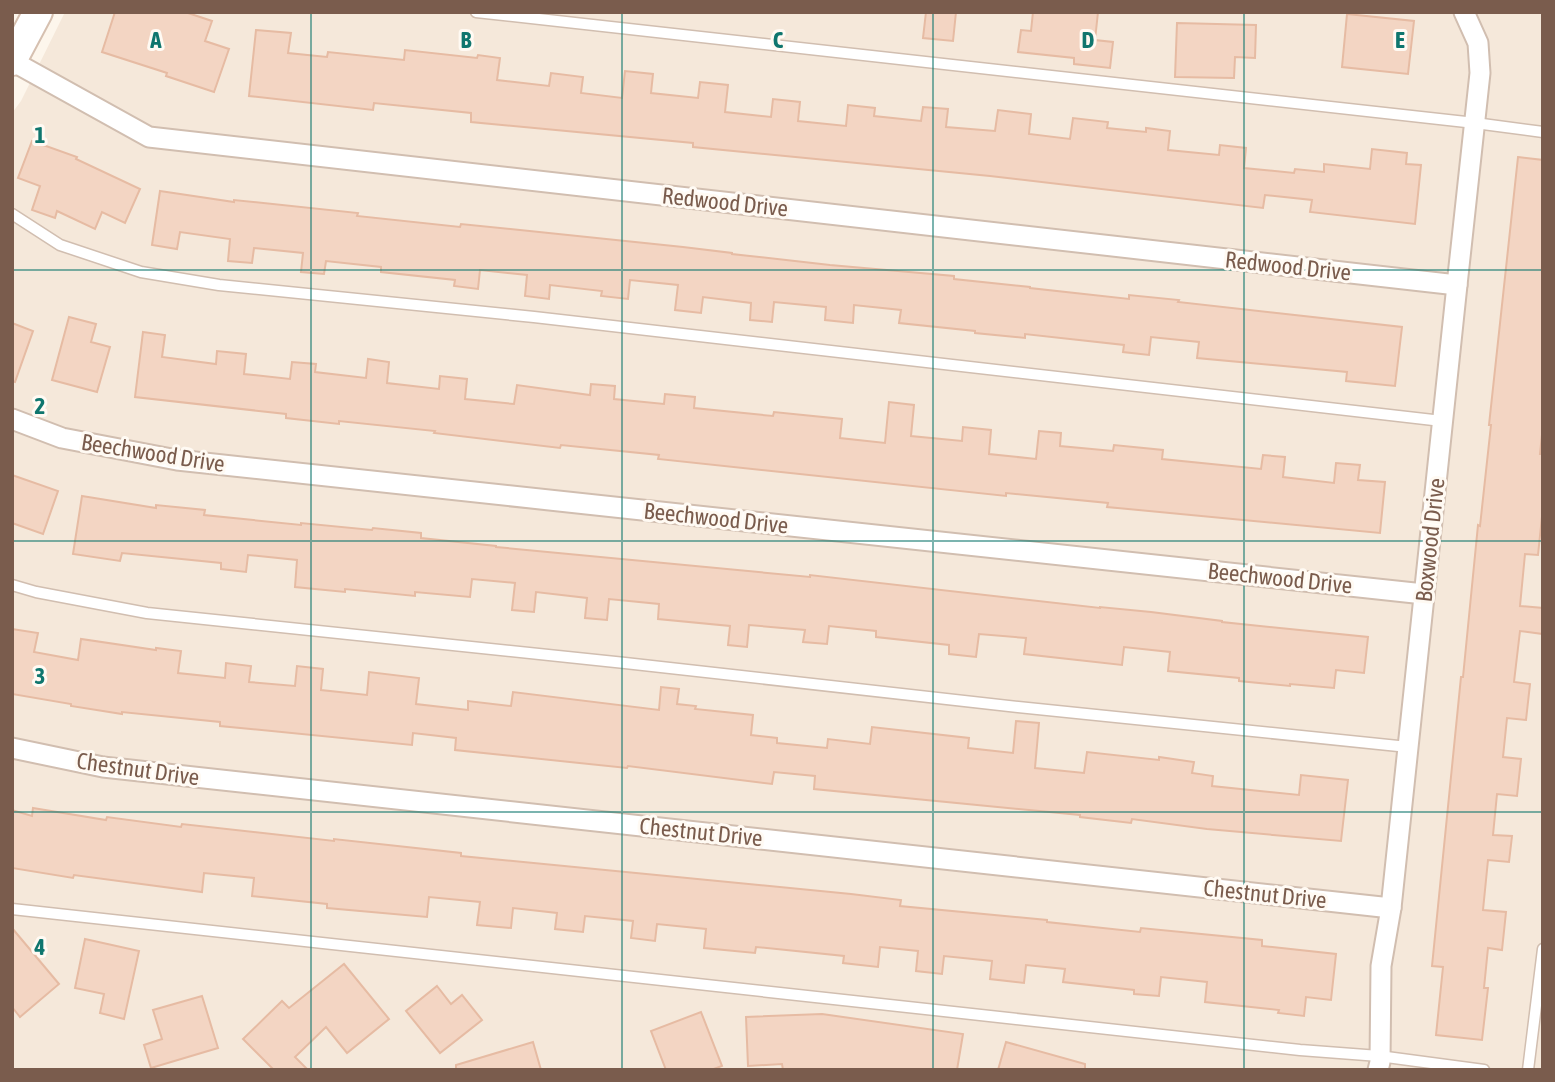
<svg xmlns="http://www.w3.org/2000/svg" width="1555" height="1082" viewBox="0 0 1555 1082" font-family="'Asap Condensed',sans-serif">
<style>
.residential{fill:#f5e8da}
.building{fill:#f3d5c3;stroke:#e6bba3;stroke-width:2}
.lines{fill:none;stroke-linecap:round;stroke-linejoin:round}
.lane-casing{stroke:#d1beb0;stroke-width:13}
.street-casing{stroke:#d1beb0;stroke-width:23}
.secondary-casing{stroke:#d6c0b0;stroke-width:32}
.lane{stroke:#fff;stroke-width:10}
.street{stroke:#fff;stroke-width:19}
.secondary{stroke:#fff;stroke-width:28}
.grid{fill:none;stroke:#0f766e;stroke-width:2;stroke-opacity:0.55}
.labels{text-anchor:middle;stroke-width:6;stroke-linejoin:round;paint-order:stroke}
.street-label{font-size:23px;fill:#7a5c4d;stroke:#fffaf3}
.grid-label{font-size:23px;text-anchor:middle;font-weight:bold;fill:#0f766e;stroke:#fffaf3;stroke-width:6;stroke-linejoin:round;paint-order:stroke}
</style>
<rect width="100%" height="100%" fill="#fdf6ec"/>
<polygon class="residential" points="65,12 1543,12 1543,1070 12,1070 12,113 21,101"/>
<g class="building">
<polygon points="115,12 185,12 212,21 205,41 229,49 214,92 166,76 167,73 102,52"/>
<polygon points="926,12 956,12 953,41 923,38"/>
<polygon points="1033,12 1098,12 1095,40 1113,42 1110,68 1074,64 1074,58 1018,52 1021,30 1031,31"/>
<polygon points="1347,14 1414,21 1408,74 1342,67"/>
<polygon points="1177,23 1256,25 1255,58 1235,57 1234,78 1175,77"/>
<polygon points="256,30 291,33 288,53 327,57 328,52 404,60 405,50 477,58 478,55 500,58 497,80 549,86 551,73 583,77 581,93 622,98 625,71 653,74 651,93 698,98 700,82 728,85 725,112 771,117 773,99 800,102 798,121 846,126 848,105 875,108 874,116 921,121 923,107 948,109 946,127 995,131 998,110 1031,114 1029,134 1070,139 1073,118 1108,122 1107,128 1146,132 1146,128 1170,131 1168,150 1219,155 1220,145 1246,148 1244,168 1294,173 1295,169 1324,172 1324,164 1370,169 1372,149 1407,153 1406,164 1421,165 1415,224 1310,212 1312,200 1265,195 1263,208 990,176 693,147 693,143 471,122 471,113 374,103 373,110 249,96"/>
<polygon points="32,141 77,157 76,159 140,189 125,223 102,212 95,229 57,211 55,218 32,210 40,186 18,178"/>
<polygon points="1518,157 1543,160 1543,425 1540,454 1543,454 1543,507 1538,555 1525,554 1520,606 1543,608 1543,634 1520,631 1514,682 1530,684 1526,720 1507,718 1503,757 1521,759 1517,796 1497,794 1493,835 1512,836 1509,862 1488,860 1483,910 1506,912 1502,950 1488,948 1484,988 1488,988 1482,1040 1436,1035 1443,967 1432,966 1461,677 1463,677 1478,525 1480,526 1491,425 1489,425"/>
<polygon points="160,191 234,202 234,200 358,213 357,216 460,227 461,224 683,247 732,253 732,254 830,265 954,276 954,279 1030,287 1030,288 1129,299 1129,295 1179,300 1178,302 1402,327 1395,386 1346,381 1347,372 1197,358 1199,342 1151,337 1149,355 1123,352 1124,345 1025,334 1025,338 975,333 975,331 899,323 901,310 854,305 853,323 825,320 826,307 774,302 772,322 750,320 751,303 703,297 701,313 675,310 678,285 630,280 628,299 601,296 602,291 550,285 549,299 525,296 527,275 480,270 478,289 454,286 455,280 381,272 381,267 326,261 324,274 301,272 303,253 254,248 252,263 228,261 230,239 180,232 177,249 152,245"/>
<polygon points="69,317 96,324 91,342 110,347 97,392 52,380"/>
<polygon points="12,323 33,331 15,382 12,381"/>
<polygon points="143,332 165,335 162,357 216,364 217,351 246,354 244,374 290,379 292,362 316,364 315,372 366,378 368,359 389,362 387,383 439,389 440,376 467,379 465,399 514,404 517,385 590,395 591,384 615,386 614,399 664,404 665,394 695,397 694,408 773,416 774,412 842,419 840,438 885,443 889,402 914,405 911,436 962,441 963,427 991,430 989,454 1036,459 1039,431 1061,433 1060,446 1113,451 1114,445 1163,450 1162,459 1261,469 1263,455 1285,457 1283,477 1334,483 1336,463 1360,465 1358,480 1385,482 1380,533 1107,507 1108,503 1006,493 1006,496 658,459 659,455 561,445 560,448 434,433 435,431 339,421 339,424 286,418 286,414 135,397"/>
<polygon points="12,475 58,491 43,534 12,523"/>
<polygon points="82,496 156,508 156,505 205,510 204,515 301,525 301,523 372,530 373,528 421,533 421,538 496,546 496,547 810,577 810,575 1100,608 1100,607 1151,612 1222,621 1222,622 1368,637 1364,673 1336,670 1334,688 1290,684 1290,686 1239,681 1239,678 1168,671 1170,652 1124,647 1122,665 1024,654 1026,638 979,634 976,657 949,654 949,645 876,637 876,631 829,626 827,644 803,642 805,630 749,625 747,647 728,645 730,626 658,619 659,604 609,599 607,620 585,618 587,598 536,592 534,612 512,610 515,583 472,579 470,597 415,592 415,596 345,589 345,592 295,587 297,560 248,555 246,572 221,569 221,563 122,553 120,561 73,554"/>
<polygon points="12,629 38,633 34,652 78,660 81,639 156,650 156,648 181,651 178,673 225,678 226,663 251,666 249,682 295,686 297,666 323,669 321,690 367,695 369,672 419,678 416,704 468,710 468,701 511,706 513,692 659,710 661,687 679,689 677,704 696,706 695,709 753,715 751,735 777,738 777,743 827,748 828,739 870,744 872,727 969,738 968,748 1013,753 1016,721 1039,723 1035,768 1084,773 1087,752 1159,760 1159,757 1194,762 1192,773 1213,776 1212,786 1299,795 1301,775 1348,780 1341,841 1207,829 1132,819 1131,823 1080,817 1080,815 814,789 815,776 774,772 772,784 628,766 627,768 455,750 456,738 413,733 412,745 220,726 220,722 122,712 122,714 71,706 71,704 12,694"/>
<polygon points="33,808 106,820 107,817 181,827 182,824 334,841 334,839 461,853 461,856 851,894 901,900 900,906 1047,920 1047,922 1140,932 1141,928 1262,940 1262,946 1336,954 1331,1000 1306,997 1304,1016 1278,1013 1279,1010 1205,1002 1207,982 1161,977 1159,996 1134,994 1134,990 1063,982 1065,969 1026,965 1024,983 990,979 992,961 944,956 942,974 916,971 918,951 880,947 878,967 843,963 844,956 756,947 755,953 704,948 706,929 657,924 655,941 631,938 633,921 585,916 583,932 555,929 557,913 513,908 511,928 477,925 480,902 429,897 427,917 327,908 327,904 252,896 254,878 204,873 202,892 74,875 73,878 12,868 12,810 32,816"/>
<polygon points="12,928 59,984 20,1017 12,1007"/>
<polygon points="85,939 139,951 124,1019 100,1013 104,994 75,988"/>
<polygon points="344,964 389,1019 347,1053 326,1027 295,1057 308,1070 274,1070 243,1039 282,1001 289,1008"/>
<polygon points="437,986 451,1004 462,995 482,1020 440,1053 406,1011"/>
<polygon points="202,996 218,1048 151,1068 144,1045 162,1039 153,1010"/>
<polygon points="701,1012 722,1066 711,1070 666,1070 651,1031"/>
<polygon points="822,1014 963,1034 957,1070 783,1070 782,1064 748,1066 746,1017"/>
<polygon points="533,1042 541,1070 456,1070 456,1065"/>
<polygon points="1006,1042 1085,1064 1085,1070 998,1070"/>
</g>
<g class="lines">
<g class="lane-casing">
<g id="lane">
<polyline points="476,12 1475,123 1543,132"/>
<polyline points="12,214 60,245 141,272 219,285 534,317 1442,421"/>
<polyline points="12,585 36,592 147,613 625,663 1018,707 1408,747"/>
<polyline points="12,909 1300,1050 1379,1056 1484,1070"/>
<polyline points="1528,1070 1543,949"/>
</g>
</g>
<g class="street-casing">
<g id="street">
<polyline points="12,61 149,137 1457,285"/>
<polyline points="12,419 62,438 177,460 1424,594"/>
<polyline points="12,748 103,767 1391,908"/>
<polyline points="1378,1070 1380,1062 1381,966 1391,908 1457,285 1480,73 1478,43 1464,12"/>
</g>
</g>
<g class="secondary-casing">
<polyline id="secondary" points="12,61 38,12"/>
</g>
<use href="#lane" class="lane"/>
<use href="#street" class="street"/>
<use href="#secondary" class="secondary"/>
</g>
<path class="grid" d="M311 12V1070M622 12V1070M933 12V1070M1244 12V1070M12 270H1543M12 541H1543M12 812H1543"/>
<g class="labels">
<g class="street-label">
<text transform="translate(725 202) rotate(6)" y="8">Redwood Drive</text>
<text transform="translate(1288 266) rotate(6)" y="8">Redwood Drive</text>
<text transform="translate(153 453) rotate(9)" y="8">Beechwood Drive</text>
<text transform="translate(716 518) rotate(6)" y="8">Beechwood Drive</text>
<text transform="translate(1430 540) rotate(-84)" y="8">Boxwood Drive</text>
<text transform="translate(1280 578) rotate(6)" y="8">Beechwood Drive</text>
<text transform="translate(138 769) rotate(8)" y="8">Chestnut Drive</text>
<text transform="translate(701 832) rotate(6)" y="8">Chestnut Drive</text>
<text transform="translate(1265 894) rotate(6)" y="8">Chestnut Drive</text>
</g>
</g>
<g class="grid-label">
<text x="156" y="48">A</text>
<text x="466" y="48">B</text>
<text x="778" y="48">C</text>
<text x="1088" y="48">D</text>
<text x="1400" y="48">E</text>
<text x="40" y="143">1</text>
<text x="40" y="414">2</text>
<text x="40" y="684">3</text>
<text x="40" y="955">4</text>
</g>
<rect width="1555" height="1082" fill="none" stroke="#7a5c4d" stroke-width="28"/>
</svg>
